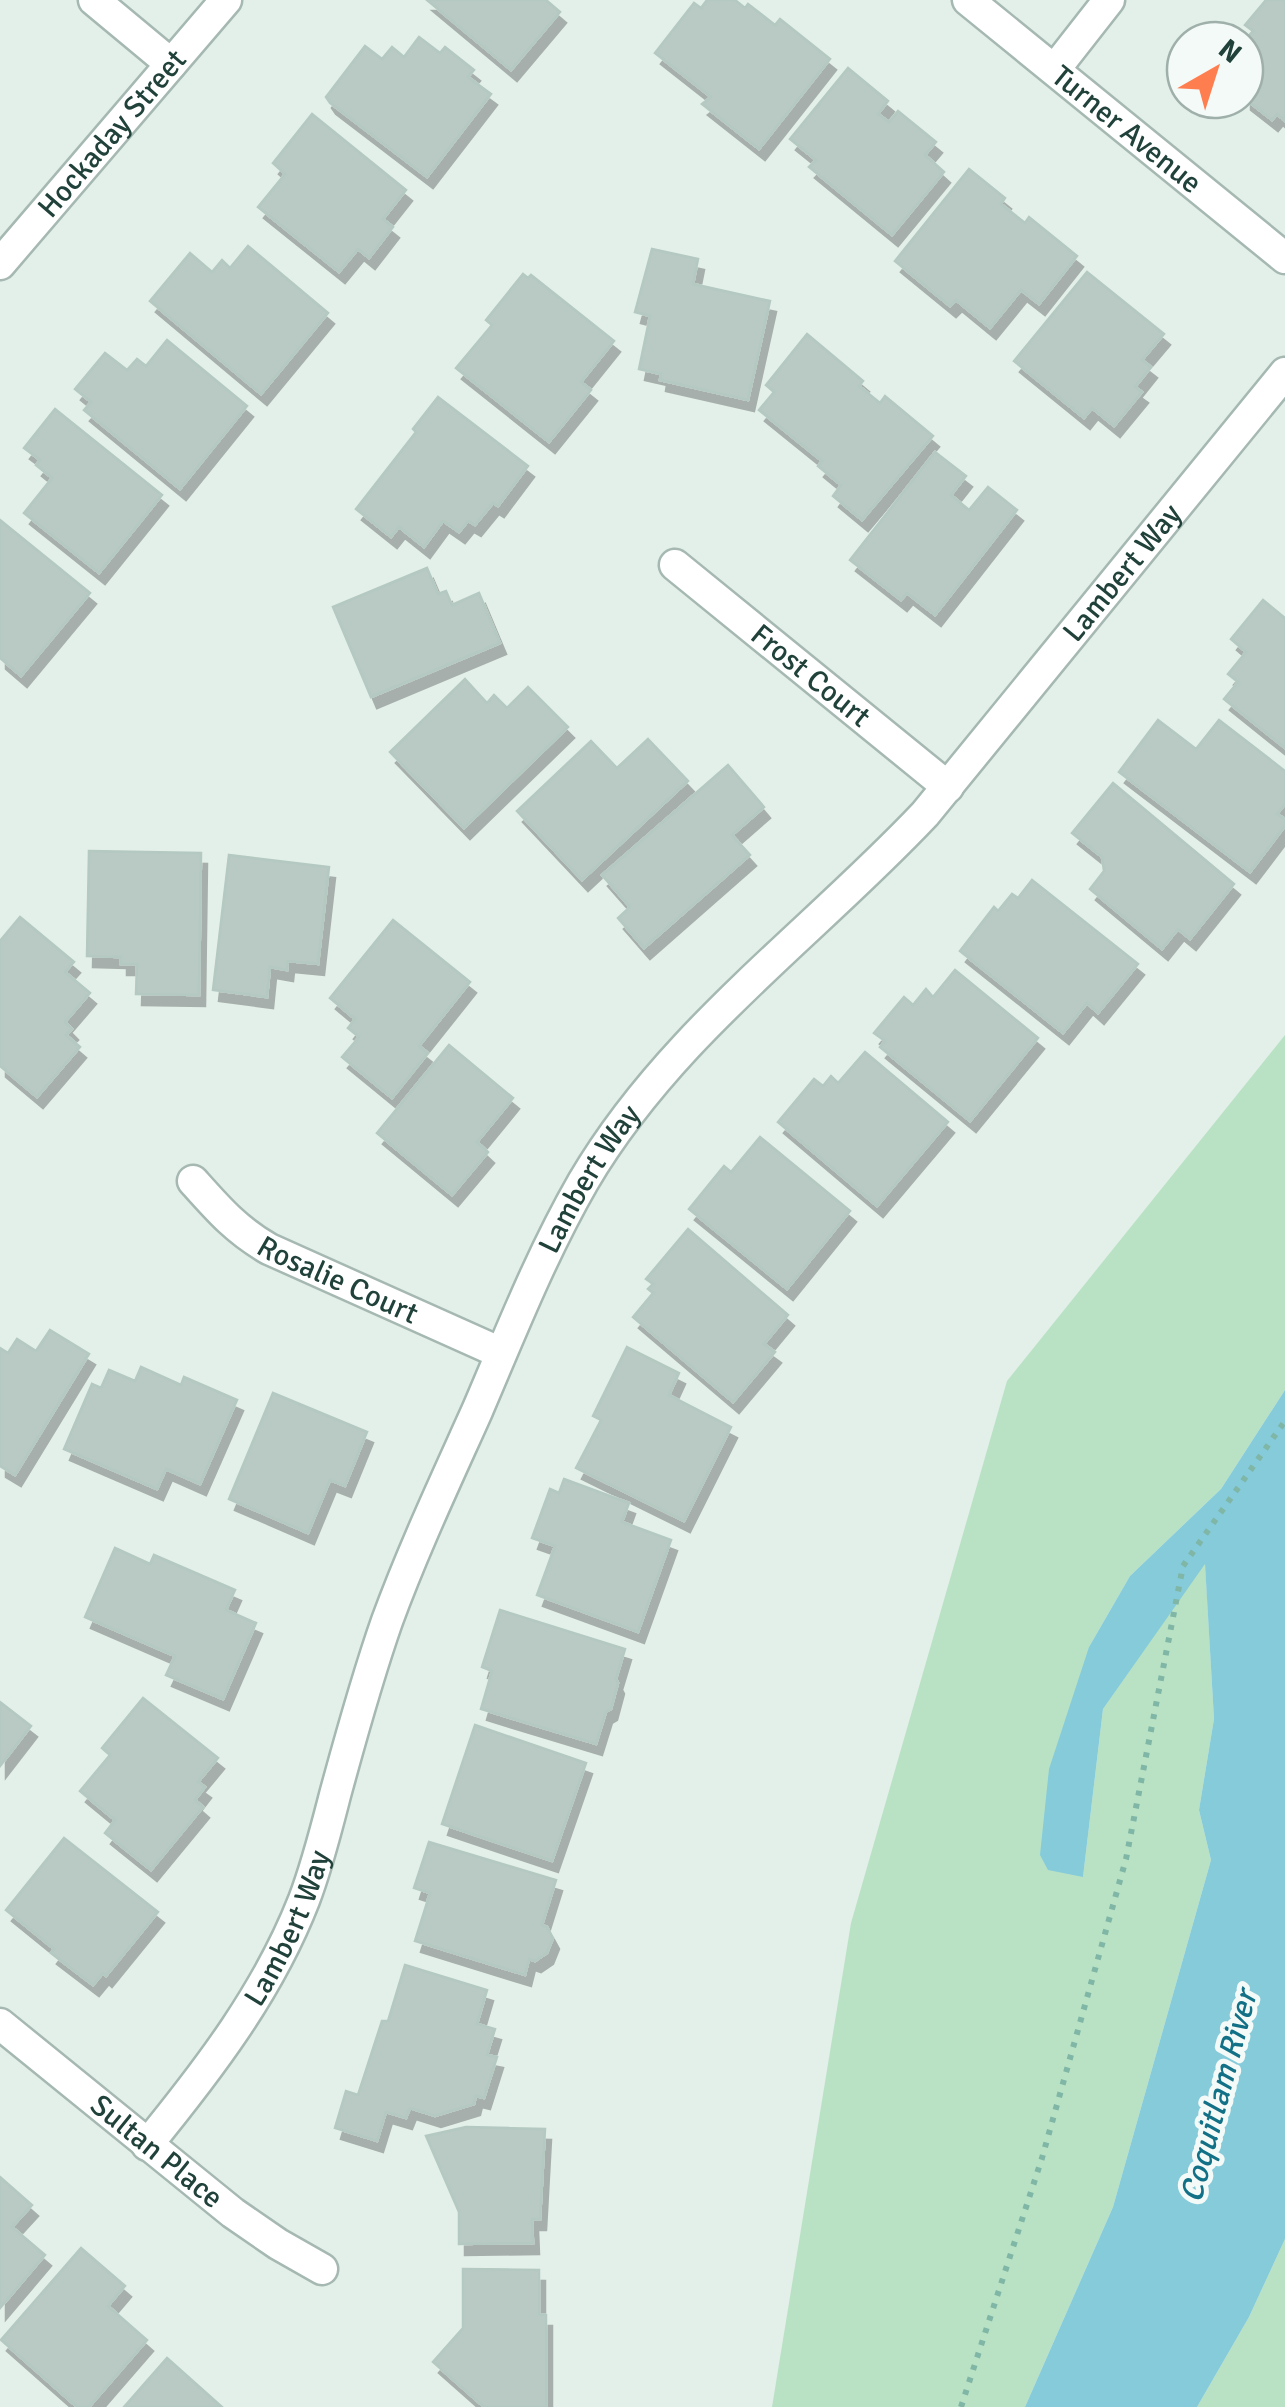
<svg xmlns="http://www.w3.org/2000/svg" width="1285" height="2407" viewBox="0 0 1285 2407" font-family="Signika,sans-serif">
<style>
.green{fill:#b9e2c5}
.water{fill:#85cbda}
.building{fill:#b8cac3;stroke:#b4c9c1;stroke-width:2.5;filter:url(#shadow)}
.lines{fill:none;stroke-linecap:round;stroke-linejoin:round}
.minor-casing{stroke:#a5b8b1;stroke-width:35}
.path{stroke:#7fb6a6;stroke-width:6;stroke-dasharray:5 8;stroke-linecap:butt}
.minor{stroke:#fff;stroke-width:30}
.labels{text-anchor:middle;stroke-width:10;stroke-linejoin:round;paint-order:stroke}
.street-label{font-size:30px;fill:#20423a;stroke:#f4faf7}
.water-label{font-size:32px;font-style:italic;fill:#127186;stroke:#f4faf7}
</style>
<defs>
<filter id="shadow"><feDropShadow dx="6" dy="11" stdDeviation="0" flood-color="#0004"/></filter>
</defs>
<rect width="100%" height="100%" fill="#e3efe9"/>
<g class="green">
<polygon points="1285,1035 1285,1390 1221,1489 1130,1576 1089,1647 1083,1877 1103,1709 1205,1562 1214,1719 1199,1810 1211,1860 1113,2207 1025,2407 772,2407 851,1923 1007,1381"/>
<polygon points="1285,2239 1285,2407 1197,2407 1249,2317"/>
</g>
<polygon class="water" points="1285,1390 1285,2239 1249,2317 1197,2407 1025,2407 1113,2207 1211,1860 1199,1810 1214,1719 1205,1564 1103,1709 1083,1877 1048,1870 1040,1855 1049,1769 1089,1647 1130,1576 1221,1489"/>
<g class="building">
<polygon points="427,0 546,0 560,12 511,70"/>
<polygon points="707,0 735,0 745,8 748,4 775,25 780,19 830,59 759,149 702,104 711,97 655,53 694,3 701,8"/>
<polygon points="1266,0 1285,0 1285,121 1277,114 1272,120 1245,99 1245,40 1253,31 1245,25"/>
<polygon points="419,37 440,53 445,47 474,70 468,77 491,94 427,177 330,103 326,97 365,46 382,59 392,47 404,57"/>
<polygon points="848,68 888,101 878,114 889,122 898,111 936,142 925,155 944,172 892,235 809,167 816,160 790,139"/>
<polygon points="312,114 406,190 383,219 393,227 369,258 358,249 339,272 258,207 285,174 273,163"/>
<polygon points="969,169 1005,198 1001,204 1025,223 1029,217 1077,256 1039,304 1021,290 990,328 956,300 950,306 895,261"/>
<polygon points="248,246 328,313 261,394 150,301 190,253 212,272 222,260 230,268"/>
<polygon points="652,249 698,259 693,284 770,301 748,400 660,380 661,374 639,369 650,316 635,312"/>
<polygon points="1087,272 1164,334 1142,360 1151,367 1135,387 1142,392 1114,426 1092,408 1084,418 1014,361"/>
<polygon points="523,274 528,278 531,275 614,341 581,382 591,390 549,442 456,368 492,325 486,320"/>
<polygon points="807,334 863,381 859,386 880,403 885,396 933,436 862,520 833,496 841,485 818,466 822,461 759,410 774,392 766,385"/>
<polygon points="167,340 247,406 180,489 84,410 91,402 75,389 105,353 127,370 137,359 146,366"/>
<polygon points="438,397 528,466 498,506 493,503 475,525 468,521 459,532 443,521 424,547 399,527 391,537 356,509 416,432 413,429"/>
<polygon points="55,409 162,495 99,573 24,513 52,478 36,465 40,460 24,448"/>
<polygon points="935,452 966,476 951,495 969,510 988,487 1017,510 935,615 907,593 901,600 850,560"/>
<polygon points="0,520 90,593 21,676 0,658"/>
<polygon points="427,568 438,594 446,591 452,605 479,593 500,643 371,697 333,607"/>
<polygon points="1263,600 1285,618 1285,748 1224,699 1238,682 1228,674 1246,652 1231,639"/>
<polygon points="465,679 487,703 494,695 507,708 528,687 568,727 464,828 390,752"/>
<polygon points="1158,720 1196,749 1219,720 1285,771 1285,804 1277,814 1285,819 1285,826 1250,872 1119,772"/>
<polygon points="648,739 688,781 582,880 517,811 591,741 617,768"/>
<polygon points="728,765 764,807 732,835 750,855 644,948 618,918 630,907 602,875"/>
<polygon points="1113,783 1234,884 1190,939 1178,929 1162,949 1090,889 1104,871 1102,857 1072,833"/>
<polygon points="89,851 201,853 199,995 136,994 137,964 121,964 121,957 87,956"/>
<polygon points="229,855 329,867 318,964 288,961 287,970 270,967 267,997 213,990"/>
<polygon points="1032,880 1138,964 1098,1013 1087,1003 1063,1033 960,951 994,907 998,911 1012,894 1018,898"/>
<polygon points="20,917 74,962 65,972 90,993 65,1022 72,1029 66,1035 80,1047 37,1097 0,1066 0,941"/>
<polygon points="393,920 470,982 419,1046 428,1053 392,1098 342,1057 359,1037 348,1028 355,1019 330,998"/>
<polygon points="955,970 1038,1038 970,1121 880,1047 885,1041 874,1033 904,997 913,1005 926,989 933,997"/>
<polygon points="449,1045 513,1098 477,1142 488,1152 452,1195 377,1133"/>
<polygon points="865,1052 948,1122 877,1206 778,1122 814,1079 823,1086 831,1076 838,1083"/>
<polygon points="760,1137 850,1211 787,1289 689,1209 724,1166 731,1172"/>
<polygon points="688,1229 788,1315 764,1344 775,1352 733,1402 633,1317 653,1293 648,1289 653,1284 646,1279"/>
<polygon points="50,1330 89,1354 15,1475 0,1466 0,1348 8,1353 17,1339 36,1351"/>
<polygon points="627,1347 679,1373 669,1395 731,1427 684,1521 576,1468 601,1420 593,1416"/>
<polygon points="141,1367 181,1385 184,1377 237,1400 200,1484 166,1469 157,1489 64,1449 92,1384 101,1388 109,1370 135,1381"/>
<polygon points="273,1393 367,1432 345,1486 330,1480 308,1533 229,1499"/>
<polygon points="564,1479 629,1503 622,1522 671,1540 638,1632 537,1595 555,1546 532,1538 550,1489 559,1493"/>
<polygon points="115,1548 150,1564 154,1555 235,1590 226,1610 256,1623 223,1699 166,1675 175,1656 85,1617"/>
<polygon points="500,1610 625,1649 616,1679 618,1683 611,1709 606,1712 596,1744 481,1709 492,1671 482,1667"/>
<polygon points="143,1698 218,1758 198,1782 205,1787 195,1800 203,1807 151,1870 105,1833 115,1820 80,1791 110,1755 102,1748"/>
<polygon points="0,1702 31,1726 0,1766"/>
<polygon points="475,1725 586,1763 552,1861 442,1824"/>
<polygon points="64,1838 158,1912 106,1976 103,1973 93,1985 51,1953 54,1949 6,1910"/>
<polygon points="429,1842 556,1880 542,1925 547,1927 553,1938 547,1953 535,1961 529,1959 525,1975 415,1941 430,1893 414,1888"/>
<polygon points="405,1965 487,1990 477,2024 495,2029 487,2055 497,2057 484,2098 476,2096 474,2104 435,2116 410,2108 406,2118 386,2112 377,2141 335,2128 346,2091 358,2095 382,2021 388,2021"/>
<polygon points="466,2127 545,2129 540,2219 532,2219 533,2243 459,2244 459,2212 426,2136"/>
<polygon points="0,2177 32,2205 12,2227 45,2255 0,2308"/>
<polygon points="81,2248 125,2286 108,2306 147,2340 89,2407 77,2407 1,2340"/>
<polygon points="463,2269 539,2270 539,2315 546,2315 546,2407 484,2407 433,2362 463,2328"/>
<polygon points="167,2358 222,2407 124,2407"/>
</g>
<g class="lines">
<g class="minor-casing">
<g id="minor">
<polyline points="94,0 171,64"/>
<path id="s1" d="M968 0 1285 258"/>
<polyline points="1055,69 1109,0"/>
<path id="s2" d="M0 264 226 0"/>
<path id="s3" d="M675 565 948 787"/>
<path id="s4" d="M193 1181C218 1209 236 1230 269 1249L501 1353"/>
<path id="s5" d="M0 2024 233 2213 278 2244 322 2269"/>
<path id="s6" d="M147 2145C209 2069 268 1992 304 1900 317 1866 326 1830 335 1795 351 1736 367 1678 387 1621 413 1550 446 1480 477 1411 510 1334 541 1255 583 1182 669 1035 810 936 925 814L1285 373"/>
</g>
</g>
<polyline class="path" points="961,2407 1042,2158 1126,1859 1183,1566 1285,1421"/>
<use href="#minor" class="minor"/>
</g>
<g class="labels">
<g class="street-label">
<text dy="10" stroke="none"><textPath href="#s1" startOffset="205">Turner Avenue</textPath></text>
<text dy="10" stroke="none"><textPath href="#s2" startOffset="172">Hockaday Street</textPath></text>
<text dy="10" stroke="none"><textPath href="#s6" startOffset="1880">Lambert Way</textPath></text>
<text dy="10" stroke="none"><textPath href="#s3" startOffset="175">Frost Court</textPath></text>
<text dy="10" stroke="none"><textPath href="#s6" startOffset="1070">Lambert Way</textPath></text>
<text dy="10" stroke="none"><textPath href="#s4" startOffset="178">Rosalie Court</textPath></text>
<text dy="10" stroke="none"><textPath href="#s6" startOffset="260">Lambert Way</textPath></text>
<text dy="10" stroke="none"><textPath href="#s5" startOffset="202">Sultan Place</textPath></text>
</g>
<g class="water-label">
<text transform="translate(1218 2096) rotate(-75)" y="11">Coquitlam River</text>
</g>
</g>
<g transform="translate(1215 70) rotate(39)"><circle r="48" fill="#f4faf7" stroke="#9fb0ab" stroke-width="2.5"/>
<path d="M0-8L18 38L0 25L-18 38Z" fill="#ff7e50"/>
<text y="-15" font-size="28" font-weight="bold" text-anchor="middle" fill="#20423a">N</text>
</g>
</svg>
